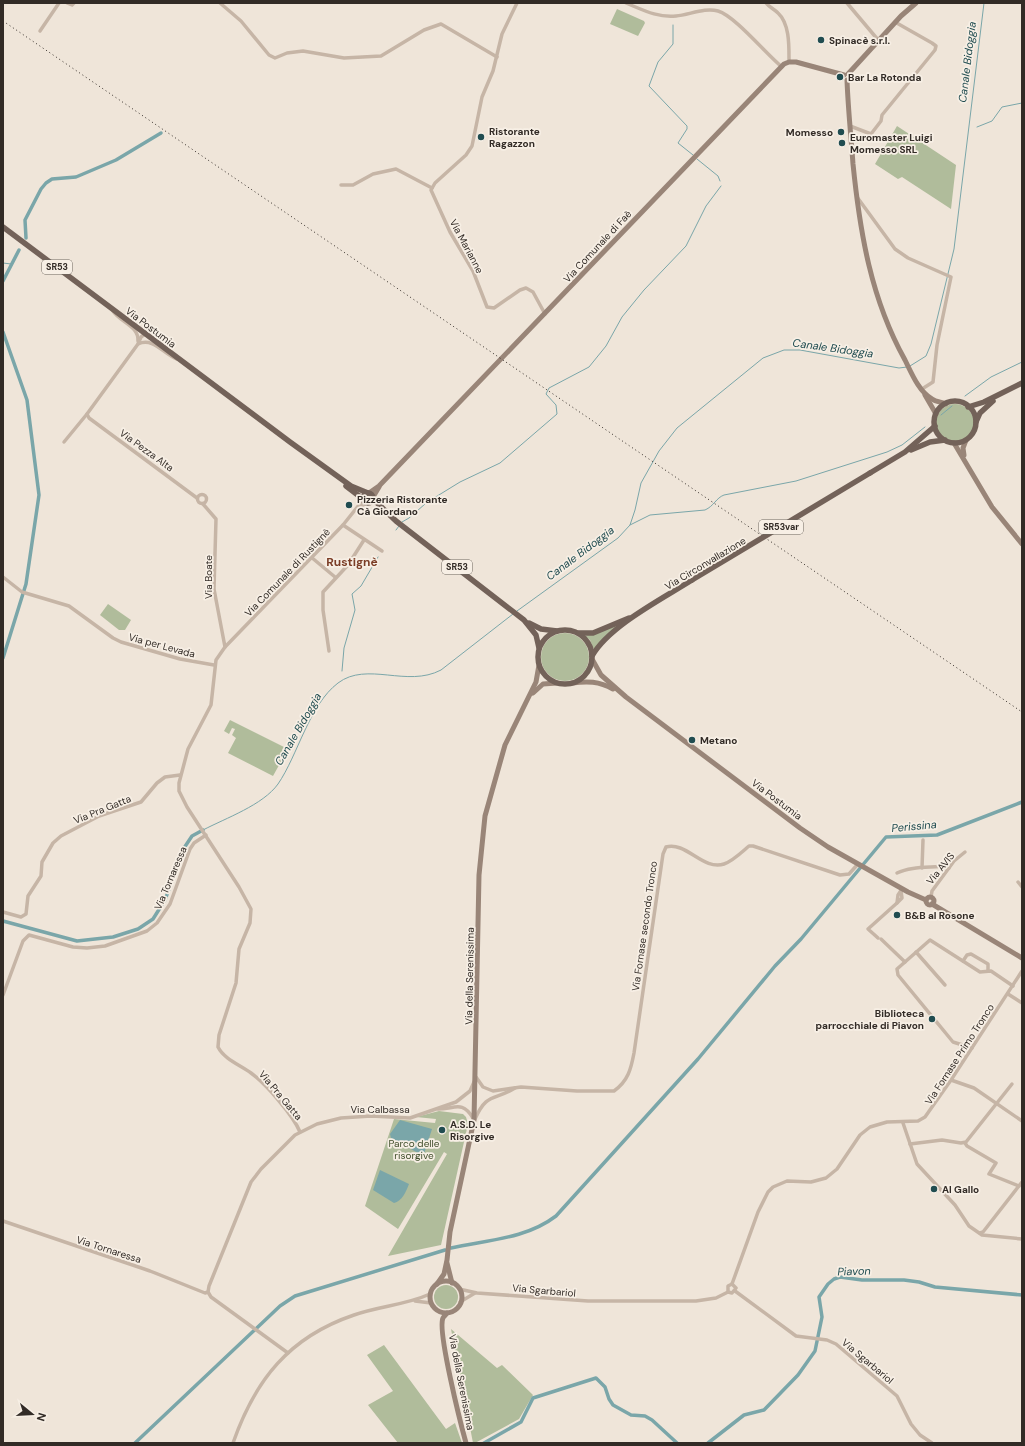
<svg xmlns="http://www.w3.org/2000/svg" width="1025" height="1446" viewBox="0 0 1025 1446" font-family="'DM Sans',sans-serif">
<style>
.green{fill:#b0bc9b}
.water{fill:#7aa6a9}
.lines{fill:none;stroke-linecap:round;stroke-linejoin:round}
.stream{stroke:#7aa6a9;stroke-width:1}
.canal{stroke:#7aa6a9;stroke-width:3.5}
.street{stroke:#c6b5a6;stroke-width:3.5}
.secondary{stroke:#998578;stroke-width:5}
.primary{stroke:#736259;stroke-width:5.5}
.rail{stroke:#322b26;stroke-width:1;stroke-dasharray:1 3;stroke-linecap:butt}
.primary-bridge{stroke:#736259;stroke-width:5.5}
.poi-dot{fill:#204c50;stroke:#f7efe5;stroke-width:1.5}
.labels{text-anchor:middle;stroke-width:3.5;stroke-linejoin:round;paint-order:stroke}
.shield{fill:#f7efe5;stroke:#6d665f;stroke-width:1}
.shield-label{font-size:9px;font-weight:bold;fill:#322b26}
.poi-label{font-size:10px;font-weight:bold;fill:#322b26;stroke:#f7efe5;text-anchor:start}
.street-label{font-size:10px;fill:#322b26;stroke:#f7efe5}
.park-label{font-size:10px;fill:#414f2c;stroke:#f7efe5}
.water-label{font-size:11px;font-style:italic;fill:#204c50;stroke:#f7efe5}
.quarter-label{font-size:12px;font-weight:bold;fill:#7b3d26;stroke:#f7efe5}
</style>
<rect width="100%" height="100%" fill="#efe5d9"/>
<g class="green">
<polygon points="617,9 644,21 645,23 638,36 610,24"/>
<polygon points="897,126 956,165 951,209 902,177 898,179 875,164"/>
<circle cx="955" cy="423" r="19"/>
<polygon points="108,604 131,620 125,630 119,630 100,615"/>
<polygon points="627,620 594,650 590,640 585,636"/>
<circle cx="565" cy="657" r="24"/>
<polygon points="230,720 288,749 273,776 228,753 236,738 232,735 235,729 232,728 229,734 224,731"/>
<polygon points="439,1111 463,1114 466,1117 468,1124 441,1245 388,1256 447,1154 444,1152 398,1229 365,1206 394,1119 435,1123 436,1119 416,1117"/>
<circle cx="446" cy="1297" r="12"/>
<polygon points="451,1329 497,1368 502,1365 533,1395 519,1419 475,1443 473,1443"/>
<polygon points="384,1345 446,1429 455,1423 462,1443 398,1443 368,1405 393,1391 367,1355"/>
</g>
<g class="water">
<polygon points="400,1120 432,1129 424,1154 418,1153 391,1138 390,1134"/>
<path d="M380 1170 409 1184C406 1192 402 1201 394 1203L373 1190Z"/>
</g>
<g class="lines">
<g class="stream">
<polyline points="673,25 673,44 658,62 649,86 687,126 687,129 678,143 693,155"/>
<polyline points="977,127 992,121 1002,107 1022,103"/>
<polyline points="697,159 718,176 720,181"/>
<polyline points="3,263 11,264"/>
<polyline points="910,366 926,356 931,344 954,249 984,3"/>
<polyline points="965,396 991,377 1022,362"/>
<polyline points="941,415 952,406"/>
<polyline points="434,498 460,482 500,463 557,414 556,405 546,394 549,388 589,367 606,346 622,317 644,290 686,246 706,206 721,186"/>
<polyline points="402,522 409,518 425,504"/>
<path d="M630 525 650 515 705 510C714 506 716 498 724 495L796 481 887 452 902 445 925 427"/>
<polyline points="396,530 399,526"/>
<polyline points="517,611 618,538 630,525 635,510 641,483 659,451 677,428 763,358 784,350 800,350 899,368 907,367"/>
<polyline points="342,671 344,648 355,610 352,594 361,586 378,557"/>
<path d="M203 830C226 818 263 805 278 784 298 755 309 705 338 683 367 661 407 688 441 670L513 614"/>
</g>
<g class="canal">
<polyline points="26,238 25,220 41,189 46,183 52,179 76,177 116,160 161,133"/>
<polyline points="3,281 19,250"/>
<polyline points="3,332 27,400 39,495 26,584 3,658"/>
<polyline points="3,921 77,941 113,937 138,929 153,919 165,900 184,848 192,836 203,830"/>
<path d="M451 1248C487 1240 526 1239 556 1216L698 1059 775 966 801 939 886 837 937 835 1022 802"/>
<polyline points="135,1443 280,1306 295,1296 445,1250"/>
<polyline points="484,1443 521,1422 533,1398 596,1378 605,1387 609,1399 613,1405 631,1415 645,1416 652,1420 677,1443"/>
<polyline points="708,1443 744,1415 764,1410 798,1375 815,1351 822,1317 819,1297 828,1284 834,1279 840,1277 862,1280 904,1280 919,1282 935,1287 1022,1295"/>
</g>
<g class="street">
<polyline points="67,3 72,5 74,3"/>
<polyline points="220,3 241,21 269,55 275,58 287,53 303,51 344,58 381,56 424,30 441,24 497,57"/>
<polyline points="517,3 502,34 493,71 482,97 472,146 466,155 435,183 431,190 450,232 473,271 487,307 494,308 520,290 526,288 533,292 545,314"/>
<path d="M626 3C643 10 658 18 676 16 689 15 705 7 718 11 735 16 766 54 782 67"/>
<path d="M766 3C769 7 774 9 778 13 790 24 789 47 789 62"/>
<polyline points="847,3 879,41"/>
<polyline points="40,31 59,3"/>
<polyline points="850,126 871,134 881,121 882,115 935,50 936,46 932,43 895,22"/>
<polyline points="341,185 353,185 373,174 396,169 432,188"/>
<polyline points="857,197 895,249 908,258 951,277 937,345 933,382 922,389"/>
<path d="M113 311C120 322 139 326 138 341"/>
<polyline points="145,334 141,337 138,344 87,414 89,418 197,498"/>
<path d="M138 344C154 337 163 354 177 359"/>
<polyline points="64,442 87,414"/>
<circle cx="202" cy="499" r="4.5"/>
<polyline points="203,504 216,519 214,589 225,647"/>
<polyline points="359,507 367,503"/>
<polyline points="343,525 382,551"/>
<polyline points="311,557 335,577"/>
<polyline points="3,577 22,592 69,606 113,638 121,642 180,659 214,665"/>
<polyline points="329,651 323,610 323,592 348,565 364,540"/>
<polyline points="922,868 923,840"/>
<path d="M897 873C911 866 930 868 946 866L949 868"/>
<polyline points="1018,882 1022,887"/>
<polyline points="901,891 902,898 897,903 898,895 902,889"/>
<polyline points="931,897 932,891 954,861 965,852"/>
<polyline points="3,912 21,917 26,914 28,896 41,876 42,862 53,843 61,836 99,816 141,802 157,783 165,777 180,775"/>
<polyline points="878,938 868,929 897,903"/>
<polyline points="881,939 905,962"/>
<polyline points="916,952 945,985"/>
<polyline points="963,961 967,955 971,954 988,964 988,970"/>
<polyline points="1008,994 1022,1003"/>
<polyline points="3,995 23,941 29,935 73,947 87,948 105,946 147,931 157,923 170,904 190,849 194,843 206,835"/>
<polyline points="972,1048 953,1042 898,975 897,969 930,940 980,972 991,971 1013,986"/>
<path d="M476 1077 483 1087 493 1091 521 1087 577 1091H614C628 1081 631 1069 634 1053L663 854 666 847C686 841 703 871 724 864 733 861 742 852 749 846H753L840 875 849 874 858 864"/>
<polyline points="951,1080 974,1088 1022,1121"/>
<path d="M438 1109C455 1109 462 1100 473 1118"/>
<path d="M475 1119C487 1092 494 1101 515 1088"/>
<polyline points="903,1123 917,1164 955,1205 969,1226 982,1235 1022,1239"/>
<path d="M300 1132C293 1115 266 1084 251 1073 240 1065 224 1059 218 1047L219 1035 236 983 239 949 250 923 251 909 239 887 187 807 179 791V783L188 749 211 705 216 660 225 647 343 525 363 500"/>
<polyline points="965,1143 967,1146 996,1163 989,1174 1019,1186"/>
<polyline points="910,1144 942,1140 961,1143 966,1142 1012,1084"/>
<polyline points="3,1221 150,1271 205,1293 208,1292"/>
<polyline points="980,1233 983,1232 1022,1182"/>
<polyline points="732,1284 758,1212 768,1192 773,1187 787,1181 811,1182 826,1178 837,1169 860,1135 870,1127 887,1122 918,1121 925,1117 951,1080 1022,971"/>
<polyline points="459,1289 477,1293 588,1301 696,1301 716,1298 728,1292 732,1293 736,1288 732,1284"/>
<polyline points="735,1291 796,1336 827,1340 836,1344 897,1396 911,1424 920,1435 932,1443"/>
<polyline points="728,1292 728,1286 732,1284"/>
<polyline points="415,1301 431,1303"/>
<polyline points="460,1302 475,1293"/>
<polyline points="288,1353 211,1297 208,1292 209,1286 251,1182 261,1169 295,1135 317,1124 341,1118 371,1116 410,1118 456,1102 470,1091 474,1082"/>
<path d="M233 1443C255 1380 289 1337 354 1315 379 1306 406 1305 430 1294"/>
</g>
<g class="secondary">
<polyline points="848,74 901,16 916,3"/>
<path d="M847 80C848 108 851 136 853 164 860 233 871 299 905 360 911 372 919 392 932 399 936 402 942 402 946 404"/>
<polyline points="925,395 936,414"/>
<polyline points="954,443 992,507 1022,544"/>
<polyline points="964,455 963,448 966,440"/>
<polyline points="369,493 379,486 784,64 789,62 796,62 844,75"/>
<polyline points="373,497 379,487"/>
<polyline points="592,659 601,675 626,697 800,828 828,847 908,892 926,900"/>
<path d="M572 683C587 681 599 681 613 689"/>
<polyline points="533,693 543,684 557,683"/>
<circle cx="930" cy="901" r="4"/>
<polyline points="932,904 1022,958"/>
<polyline points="447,1263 452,1283"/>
<circle cx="446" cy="1297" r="16"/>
<polyline points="437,1284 444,1274 447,1260 450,1232 474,1120 479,875 485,816 505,745 536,682 539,665"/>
<path d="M447 1313C446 1315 444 1316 443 1318 437 1330 461 1425 466 1443"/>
</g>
<g class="primary">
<polyline points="3,227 290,442 351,486 368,493"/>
<circle cx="955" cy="422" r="21"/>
<polyline points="968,407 984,402 1022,383"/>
<polyline points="976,422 980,413 993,401"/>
<polyline points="911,450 930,442 945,440"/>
<polyline points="870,473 905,452 935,426"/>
<polyline points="346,486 363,499"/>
<circle cx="368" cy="498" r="5"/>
<polyline points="373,499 396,521 524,620 536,635 539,648"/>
<polyline points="529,623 541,629 557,631"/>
<circle cx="565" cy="657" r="27"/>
<polyline points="579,633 593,633 629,618"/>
<path d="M592 656C609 626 662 599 692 580"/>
</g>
<polyline class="rail" points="3,21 1022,712"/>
<polyline class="primary-bridge" points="692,580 870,473"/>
</g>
<g class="poi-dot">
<circle cx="821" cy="40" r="4"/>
<circle cx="840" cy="77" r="4"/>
<circle cx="841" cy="132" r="4"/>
<circle cx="481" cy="137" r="4"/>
<circle cx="842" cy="143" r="4"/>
<circle cx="349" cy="505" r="4"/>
<circle cx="692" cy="740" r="4"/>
<circle cx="897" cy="915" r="4"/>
<circle cx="932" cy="1019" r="4"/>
<circle cx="442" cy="1130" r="4"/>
<circle cx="934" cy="1189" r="4"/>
</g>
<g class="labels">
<g class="shield">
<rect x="42" y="260" width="30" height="14" rx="3"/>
<rect x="759" y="520" width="44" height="14" rx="3"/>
<rect x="442" y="560" width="30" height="14" rx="3"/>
</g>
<g class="shield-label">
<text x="57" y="270">SR53</text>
<text x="781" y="530">SR53var</text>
<text x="457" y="570">SR53</text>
</g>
<g class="poi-label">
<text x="829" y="44">Spinacè s.r.l.</text>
<text x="848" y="81">Bar La Rotonda</text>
<text x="489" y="135">Ristorante<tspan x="489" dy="12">Ragazzon</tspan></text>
<text x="833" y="136" text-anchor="end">Momesso</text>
<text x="850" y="141">Euromaster Luigi<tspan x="850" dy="12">Momesso SRL</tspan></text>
<text x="357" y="503">Pizzeria Ristorante<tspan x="357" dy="12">Cà Giordano</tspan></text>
<text x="700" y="744">Metano</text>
<text x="905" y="919">B&amp;B al Rosone</text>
<text x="924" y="1017" text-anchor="end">Biblioteca<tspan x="924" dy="12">parrocchiale di Piavon</tspan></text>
<text x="450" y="1128">A.S.D. Le<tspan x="450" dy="12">Risorgive</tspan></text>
<text x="942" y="1193">Al Gallo</text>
</g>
<g class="street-label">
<text transform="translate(467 246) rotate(62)" y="4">Via Marianne</text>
<text transform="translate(597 246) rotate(-47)" y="4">Via Comunale di Faè</text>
<text transform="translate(151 327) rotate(37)" y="4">Via Postumia</text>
<text transform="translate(147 450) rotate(36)" y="4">Via Pezza Alta</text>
<text transform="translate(705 563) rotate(-31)" y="4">Via Circonvallazione</text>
<text transform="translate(287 572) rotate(-46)" y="4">Via Comunale di Rustignè</text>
<text transform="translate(208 577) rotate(-90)" y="4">Via Boate</text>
<text transform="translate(162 645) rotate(15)" y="4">Via per Levada</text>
<text transform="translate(777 799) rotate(37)" y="4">Via Postumia</text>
<text transform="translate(102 809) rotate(-22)" y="4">Via Pra Gatta</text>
<text transform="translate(940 868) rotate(-51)" y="4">Via AVIS</text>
<text transform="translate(170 878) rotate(-67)" y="4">Via Tornaressa</text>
<text transform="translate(644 926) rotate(-82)" y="4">Via Fornase secondo Tronco</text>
<text transform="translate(469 976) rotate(-89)" y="4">Via della Serenissima</text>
<text transform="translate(959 1054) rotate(-57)" y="4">Via Fornase Primo Tronco</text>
<text transform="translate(281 1095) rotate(50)" y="4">Via Pra Gatta</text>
<text x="380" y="1113">Via Calbassa</text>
<text transform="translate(109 1249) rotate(18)" y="4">Via Tornaressa</text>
<text transform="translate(544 1290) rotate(5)" y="4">Via Sgarbariol</text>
<text transform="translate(868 1361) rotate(40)" y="4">Via Sgarbariol</text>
<text transform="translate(462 1382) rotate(79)" y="4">Via della Serenissima</text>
</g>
<g class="park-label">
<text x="414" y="1147">Parco delle<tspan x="414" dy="12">risorgive</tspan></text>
</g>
<g class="water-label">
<text transform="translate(967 62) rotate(-83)" y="4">Canale Bidoggia</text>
<text transform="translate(833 348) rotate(8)" y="4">Canale Bidoggia</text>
<text transform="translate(580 553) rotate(-37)" y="4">Canale Bidoggia</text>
<text transform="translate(298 729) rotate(-60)" y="4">Canale Bidoggia</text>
<text transform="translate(914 826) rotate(-5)" y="4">Perissina</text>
<text transform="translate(854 1271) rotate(-2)" y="4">Piavon</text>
</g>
<g class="quarter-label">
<text x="352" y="566">Rustignè</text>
</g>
</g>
<rect width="1025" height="1446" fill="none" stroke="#322b26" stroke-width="8"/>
<g transform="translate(32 1414) rotate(108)" stroke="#f7efe5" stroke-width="3" paint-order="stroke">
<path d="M0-3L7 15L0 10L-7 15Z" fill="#322b26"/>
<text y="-6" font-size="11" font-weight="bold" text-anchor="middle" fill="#322b26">N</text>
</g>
</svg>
